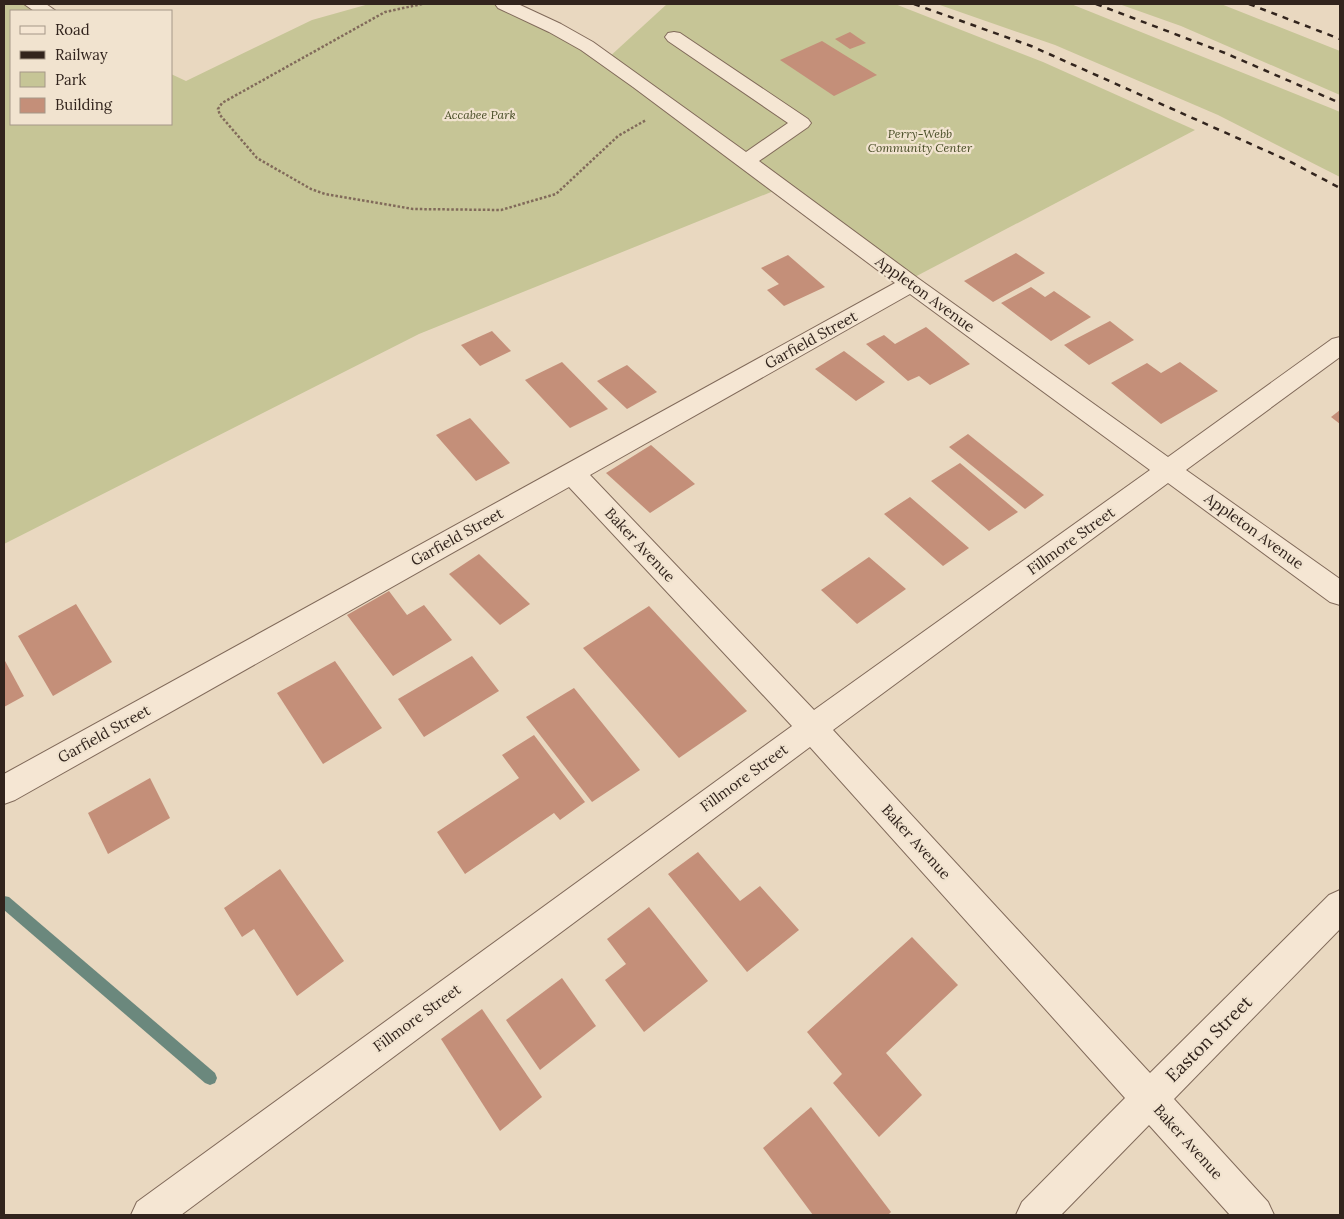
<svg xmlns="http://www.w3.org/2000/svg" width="1344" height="1219" viewBox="0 0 1344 1219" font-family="Lora,serif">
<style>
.green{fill:#c6c596}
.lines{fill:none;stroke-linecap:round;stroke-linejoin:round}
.stream{fill:#6b887d;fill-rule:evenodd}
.building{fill:#c48f79}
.minor-casing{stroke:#816a5a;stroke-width:2}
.path{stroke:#816a5a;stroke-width:2.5;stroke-dasharray:2.5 2;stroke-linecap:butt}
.minor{fill:#f5e6d3;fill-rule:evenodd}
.rail{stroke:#32241d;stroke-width:2.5;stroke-dasharray:6 6;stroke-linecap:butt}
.labels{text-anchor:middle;stroke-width:4.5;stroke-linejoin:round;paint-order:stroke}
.far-park-label{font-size:12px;font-style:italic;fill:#474c25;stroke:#f1e3cf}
.street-label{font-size:15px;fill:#32241d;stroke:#f1e3cf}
.near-street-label{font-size:18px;fill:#32241d;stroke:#f1e3cf}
</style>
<rect width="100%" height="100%" fill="#e9d8c0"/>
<g class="green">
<polygon points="4,4 34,4 49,11 11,11 11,124 171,124 171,74 186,81 312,20 369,4 504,4 555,28 781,188 419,334 4,544"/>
<polygon points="667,4 895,4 1043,62 1195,130 909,280 607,59"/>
<polygon points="937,4 1071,4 1333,109 1340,112 1340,177 1218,115 1055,45"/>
<polygon points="1119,4 1221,4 1340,51 1340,95 1181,26"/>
</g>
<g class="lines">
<polygon class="stream" points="4,896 9,897 215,1073 217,1078 215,1083 210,1085 205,1083 4,910"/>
</g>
<g class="building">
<polygon points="850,32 866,43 850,49 835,39"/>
<polygon points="822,41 877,75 834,96 780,60"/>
<polygon points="1016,253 1045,273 993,302 964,281"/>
<polygon points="788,255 825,287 784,306 767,290 779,284 761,268"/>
<polygon points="1031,287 1045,297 1054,291 1091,317 1051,341 1001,303"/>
<polygon points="1110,321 1134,340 1089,365 1064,345"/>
<polygon points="926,327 970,364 930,385 919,376 908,381 866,344 884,335 895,344"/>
<polygon points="492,331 511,351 480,366 461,345"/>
<polygon points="844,351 885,382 856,401 815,369"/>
<polygon points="562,362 608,409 570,428 525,380"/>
<polygon points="1180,362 1218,391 1161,424 1111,383 1147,363 1161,373"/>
<polygon points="627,365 657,392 627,409 597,381"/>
<polygon points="1340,410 1340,424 1331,417"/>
<polygon points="470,418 510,463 476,481 436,435"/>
<polygon points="968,434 1044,495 1025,509 949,447"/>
<polygon points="651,445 695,484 650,513 606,473"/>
<polygon points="960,463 1018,512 989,531 931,481"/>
<polygon points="910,497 969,548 943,566 884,514"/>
<polygon points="479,554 530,604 500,625 449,574"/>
<polygon points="869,557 906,589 857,624 821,590"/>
<polygon points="389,591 407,615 424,605 452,640 393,676 347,615"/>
<polygon points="76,604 112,662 53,696 18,636"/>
<polygon points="649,606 747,711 679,758 583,648"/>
<polygon points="472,656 499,691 424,737 398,699"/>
<polygon points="4,659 24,696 4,707"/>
<polygon points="335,661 382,728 323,764 277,693"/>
<polygon points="574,688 640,770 592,802 526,717"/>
<polygon points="534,735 585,802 560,820 554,813 465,874 437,832 519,778 502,755"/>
<polygon points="150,778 170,818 108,854 88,813"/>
<polygon points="698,852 740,901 760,886 799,930 747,972 668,874"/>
<polygon points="280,869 344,961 297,996 254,929 242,937 224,908"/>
<polygon points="649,907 708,981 644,1032 605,980 626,964 607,939"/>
<polygon points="912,937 958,985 886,1053 922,1095 879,1137 833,1083 842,1074 807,1032"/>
<polygon points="562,978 596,1026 540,1070 506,1020"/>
<polygon points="482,1009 542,1097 500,1131 441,1039"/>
<polygon points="811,1107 891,1212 888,1215 813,1215 763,1148"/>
</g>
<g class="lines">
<g class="minor-casing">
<g id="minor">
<polygon points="24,4 46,4 56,11 34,11"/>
<path d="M495 4H518L561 24 593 42 746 152 788 123 668 41 665 37 668 33 674 32 680 33 808 119 811 123 808 127 759 161 919 279 1168 457 1332 339 1340 337V357L1186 470 1340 579V605L1330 602 1168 483 833 730 1150 1073 1329 895 1340 890V929L1174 1099 1268 1202 1274 1215H1230L1149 1125 1061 1215H1016L1022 1202 1125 1098 810 747 181 1215H131L137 1202 792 726 569 487 15 800 4 804V774L895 283 633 87 581 50 549 32 498 8ZM910 294 1150 470 814 710 590 475Z"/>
</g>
</g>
<polyline class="path" points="422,4 385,12 222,103 218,109 220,115 257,158 311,189 325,194 413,209 501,210 556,194 618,136 646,120"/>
<use href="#minor" class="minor"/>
<g class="rail">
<polyline points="914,4 1031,46 1289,161 1340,188"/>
<polyline points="1096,4 1225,53 1340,103"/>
<polyline points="1249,4 1340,39"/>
</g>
</g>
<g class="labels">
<g class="far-park-label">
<text x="480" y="119">Accabee Park</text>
<text x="920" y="138">Perry-Webb<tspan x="920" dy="14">Community Center</tspan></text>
</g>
<g class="street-label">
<text transform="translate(925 294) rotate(36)" y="5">Appleton Avenue</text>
<text transform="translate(811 340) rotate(-29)" y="5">Garfield Street</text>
<text transform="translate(1254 531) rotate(36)" y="5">Appleton Avenue</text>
<text transform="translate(457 537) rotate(-29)" y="5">Garfield Street</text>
<text transform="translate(1071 541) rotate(-36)" y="5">Fillmore Street</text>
<text transform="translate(640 545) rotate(47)" y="5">Baker Avenue</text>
<text transform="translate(104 734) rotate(-29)" y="5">Garfield Street</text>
<text transform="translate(744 778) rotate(-36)" y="5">Fillmore Street</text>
<text transform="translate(916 842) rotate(48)" y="5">Baker Avenue</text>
<text transform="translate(417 1018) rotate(-36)" y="5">Fillmore Street</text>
<text transform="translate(1188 1142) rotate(48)" y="5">Baker Avenue</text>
</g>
<g class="near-street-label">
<text transform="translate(1209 1039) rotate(-45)" y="6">Easton Street</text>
</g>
</g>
<rect width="1344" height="1219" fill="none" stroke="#32241d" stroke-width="10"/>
<rect x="10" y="10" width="162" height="115" fill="#f1e3cf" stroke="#a59788"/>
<rect x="20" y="26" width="25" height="8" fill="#f5e6d3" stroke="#a59788"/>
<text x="55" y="35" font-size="15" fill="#32241d">Road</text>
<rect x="20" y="51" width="25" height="8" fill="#32241d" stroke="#a59788"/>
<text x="55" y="60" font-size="15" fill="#32241d">Railway</text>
<rect x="20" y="72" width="25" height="15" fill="#c6c596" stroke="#a59788"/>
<text x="55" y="85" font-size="15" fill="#32241d">Park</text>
<rect x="20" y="98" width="25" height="15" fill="#c48f79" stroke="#a59788"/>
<text x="55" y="110" font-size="15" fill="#32241d">Building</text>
</svg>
